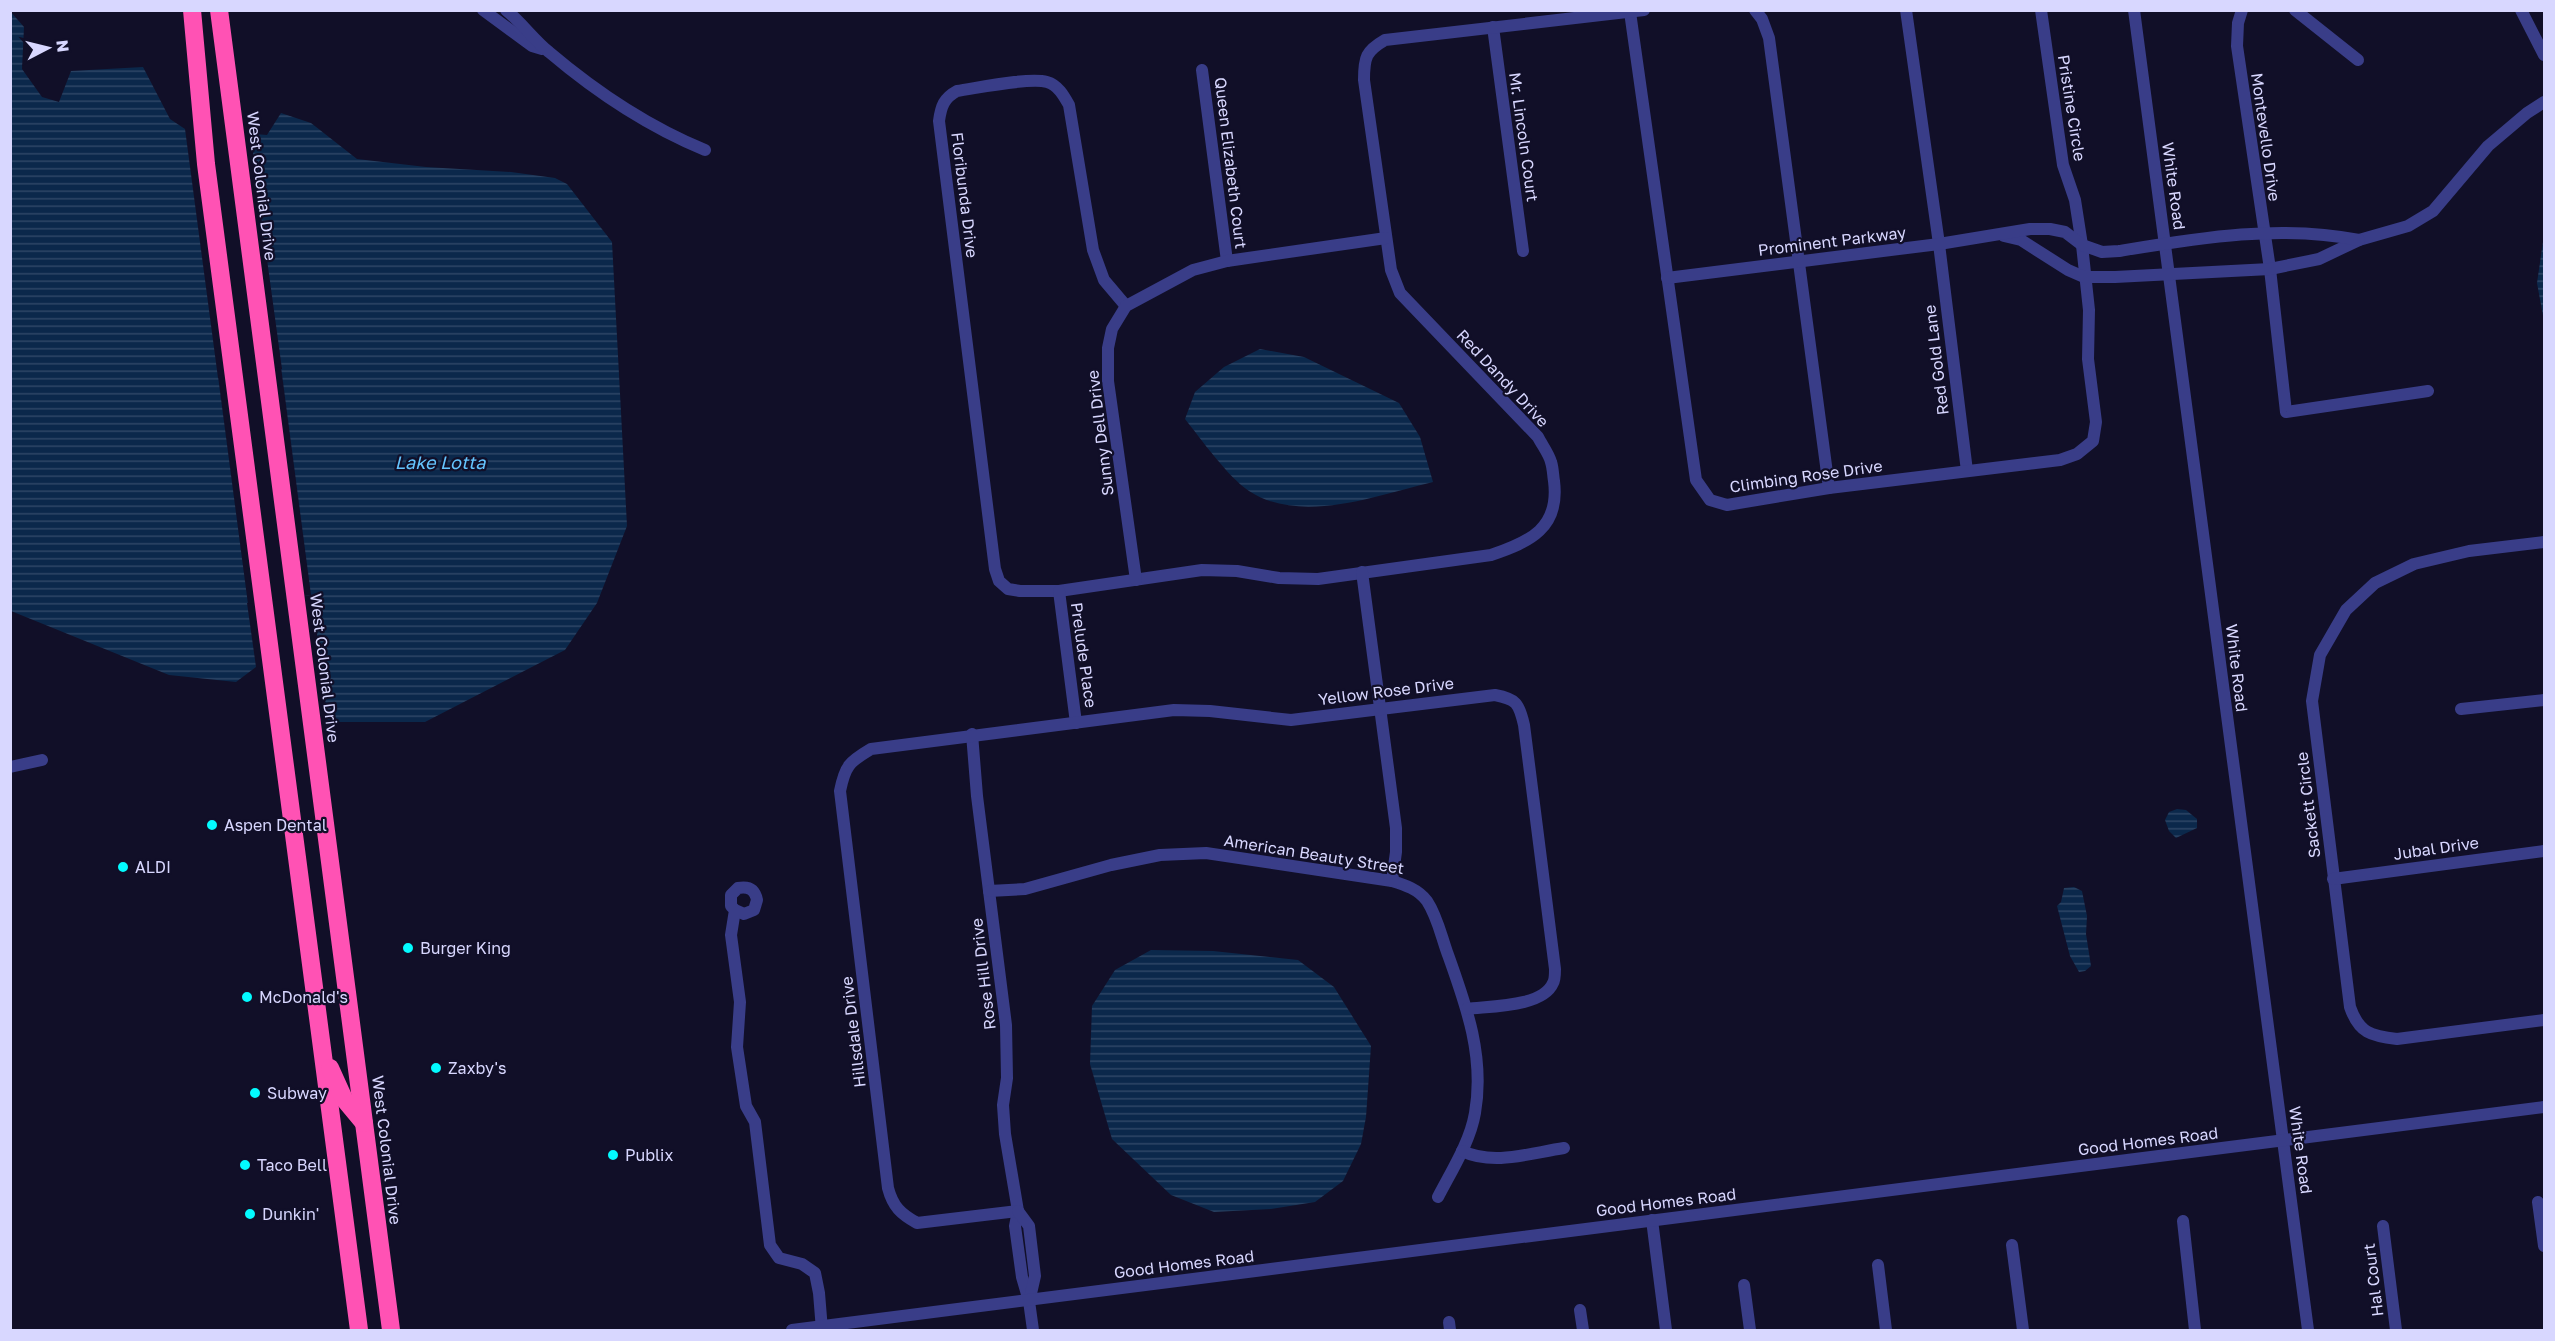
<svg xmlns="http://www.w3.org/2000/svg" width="2555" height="1341" viewBox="0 0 2555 1341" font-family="'Golos Text',sans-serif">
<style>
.water{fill:url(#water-rules)}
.pier{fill:#110f28}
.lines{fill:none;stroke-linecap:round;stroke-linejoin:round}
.minor{stroke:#393d88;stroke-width:12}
.highway{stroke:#ff52b4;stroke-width:18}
.poi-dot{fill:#03fbff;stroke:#110f28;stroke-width:2}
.labels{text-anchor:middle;stroke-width:4.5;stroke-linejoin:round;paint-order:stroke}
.street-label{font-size:16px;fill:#d8d7ff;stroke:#110f28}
.poi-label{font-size:16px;fill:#d8d7ff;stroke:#110f28;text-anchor:start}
.water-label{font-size:18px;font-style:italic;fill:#65c5ff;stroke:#110f28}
</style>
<defs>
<pattern id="water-rules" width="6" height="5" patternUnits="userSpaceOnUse" patternTransform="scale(1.5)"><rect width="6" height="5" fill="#0b284b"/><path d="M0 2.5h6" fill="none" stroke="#2e4666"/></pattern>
</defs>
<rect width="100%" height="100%" fill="#110f28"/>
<g class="water">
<polygon points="10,11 24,27 22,69 42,97 59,102 71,71 143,67 170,119 185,129 218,378 282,369 253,157 254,134 267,135 281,113 311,123 357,159 426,167 511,172 555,178 567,184 612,242 627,526 597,603 565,650 425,722 328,722 312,595 247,603 256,667 236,682 169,675 11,611"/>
<polygon points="2544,235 2544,321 2537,283"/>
<path d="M1260 349 1304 357 1399 403 1420 437 1433 482C1378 495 1301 525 1249 491 1228 477 1201 439 1185 419L1195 392 1224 367Z"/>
<polygon points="2177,809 2186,810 2197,819 2197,828 2176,838 2169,831 2165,820 2169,812"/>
<polygon points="2074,887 2082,891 2087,916 2086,934 2091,966 2085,971 2079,972 2070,956 2057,906 2061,902 2064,888"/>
<polygon points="1151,950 1213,951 1298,960 1334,987 1371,1046 1366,1117 1361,1144 1343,1181 1315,1202 1271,1209 1214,1212 1171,1195 1112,1139 1090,1064 1092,1006 1115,970"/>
</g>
<polygon class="pier" points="281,367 311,595 248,604 218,376"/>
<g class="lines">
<g class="minor">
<polyline points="483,10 532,46 542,49"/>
<path d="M506 10C522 23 534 40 549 52 595 91 649 127 705 150"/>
<polyline points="1755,10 1762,19 1769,38 1829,488"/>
<polyline points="1906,10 1939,244 1967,471"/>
<polyline points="2134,10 2308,1330"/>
<polyline points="2242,10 2238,23 2237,46 2270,269 2286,412 2428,391"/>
<polyline points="2295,10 2358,60"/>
<polyline points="2521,10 2544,55"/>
<polyline points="1630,12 1696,480 1710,500 1727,505 1829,488 2060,460 2077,454 2093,441 2096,422 2088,359 2089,310 2082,245 2075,200 2063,165 2041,10"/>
<polyline points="1493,27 1523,251"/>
<polyline points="1202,70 1227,261"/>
<polyline points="2004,236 2021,240 2068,270 2084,277 2115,277 2270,269 2319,259 2359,240 2408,226 2433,211 2488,146 2527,113 2544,102"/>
<path d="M1667 278 1939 244 2030 229H2050L2065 232 2082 245 2102 252 2119 251C2198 238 2280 224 2359 240"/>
<path d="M1126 306 1104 280 1093 250 1069 105C1064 96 1058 85 1047 82 1029 77 978 88 957 91 944 98 941 106 939 121L995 569 999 581 1008 589 1020 591H1059L1202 570 1237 571 1279 578 1318 579 1491 555C1530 542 1560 528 1554 481 1553 475 1553 468 1551 462 1549 454 1542 445 1538 437L1400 293 1391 270 1364 80C1364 57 1366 51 1385 40L1644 10"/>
<path d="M2544 542 2469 551 2414 564 2375 583 2346 610 2320 655 2312 701 2350 1007C2359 1033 2371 1036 2397 1039L2544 1020"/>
<polyline points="1362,572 1396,828 1396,852 1392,881"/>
<polyline points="1136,580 1108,381 1108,348 1112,329 1126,306 1193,270 1227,261 1386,238"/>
<polyline points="1059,591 1076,723"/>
<polyline points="2461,709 2544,700"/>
<polyline points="972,734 977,796 1006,1025 1007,1078 1003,1105 1005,1134 1018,1211 1015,1226 1022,1277 1029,1301 1033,1330"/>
<polyline points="10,767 42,760"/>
<polyline points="2333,879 2544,851"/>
<path d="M989 891 1025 889 1111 865 1160 855 1206 853 1392 881C1405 885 1418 889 1427 901 1437 916 1441 935 1447 952 1466 1005 1485 1056 1475 1113 1470 1142 1452 1170 1438 1197"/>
<path d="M735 910 744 914 754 910 757 900C755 890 749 886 738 888L731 895V906L735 910 731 935 740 1002 737 1047 746 1106 755 1122 770 1245 779 1258 802 1264 815 1273 819 1293 822 1330"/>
<path d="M1462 1151C1494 1166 1530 1153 1564 1148"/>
<polyline points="2538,1202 2544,1246"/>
<path d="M1018 1211 917 1223C901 1214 893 1207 888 1188L840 791C845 766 849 762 871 749L1174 710 1210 711 1291 720 1495 695C1516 699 1519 703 1524 725L1555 969C1555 973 1555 980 1553 983 1543 1007 1490 1006 1467 1009"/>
<polyline points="1018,1211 1029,1226 1035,1276 1030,1298"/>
<polyline points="1652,1220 1666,1330"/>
<polyline points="2183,1221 2195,1330"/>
<polyline points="2383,1226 2396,1330"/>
<polyline points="2012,1245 2023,1330"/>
<polyline points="1878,1265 1886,1330"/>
<polyline points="1744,1285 1750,1330"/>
<polyline points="1580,1310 1583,1330"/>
<polyline points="1449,1322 1450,1330"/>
<polyline points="792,1330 2544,1107"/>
</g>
<g class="highway">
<polyline points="192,10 206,164 359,1330"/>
<polyline points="219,10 391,1330"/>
<polyline points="330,1068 344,1099 364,1123"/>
</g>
</g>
<g class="poi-dot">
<circle cx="212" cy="825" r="6"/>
<circle cx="123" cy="867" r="6"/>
<circle cx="408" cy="948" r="6"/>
<circle cx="247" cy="997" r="6"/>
<circle cx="436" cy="1068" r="6"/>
<circle cx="255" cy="1093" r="6"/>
<circle cx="613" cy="1155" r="6"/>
<circle cx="245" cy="1165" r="6"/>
<circle cx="250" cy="1214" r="6"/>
</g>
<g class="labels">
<g class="street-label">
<text transform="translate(2072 108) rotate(81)" y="6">Pristine Circle</text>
<text transform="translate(1524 137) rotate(82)" y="6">Mr. Lincoln Court</text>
<text transform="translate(2266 137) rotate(82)" y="6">Montevello Drive</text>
<text transform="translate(1231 163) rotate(83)" y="6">Queen Elizabeth Court</text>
<text transform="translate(262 186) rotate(83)" y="6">West Colonial Drive</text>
<text transform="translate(2174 186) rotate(82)" y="6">White Road</text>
<text transform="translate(965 195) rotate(83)" y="6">Floribunda Drive</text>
<text transform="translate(1832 241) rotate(-7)" y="6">Prominent Parkway</text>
<text transform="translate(1936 360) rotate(-97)" y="6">Red Gold Lane</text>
<text transform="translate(1503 378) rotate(47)" y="6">Red Dandy Drive</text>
<text transform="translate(1100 433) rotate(-97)" y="6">Sunny Dell Drive</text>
<text transform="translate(1806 476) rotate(-8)" y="6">Climbing Rose Drive</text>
<text transform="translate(1084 655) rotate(82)" y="6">Prelude Place</text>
<text transform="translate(325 668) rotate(83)" y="6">West Colonial Drive</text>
<text transform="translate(2237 668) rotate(83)" y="6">White Road</text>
<text transform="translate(1386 691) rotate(-7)" y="6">Yellow Rose Drive</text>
<text transform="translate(2308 805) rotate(-97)" y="6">Sackett Circle</text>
<text transform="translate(2436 848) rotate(-8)" y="6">Jubal Drive</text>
<text transform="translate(1314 854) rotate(9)" y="6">American Beauty Street</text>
<text transform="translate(983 974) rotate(-97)" y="6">Rose Hill Drive</text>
<text transform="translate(853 1032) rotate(-97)" y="6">Hillsdale Drive</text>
<text transform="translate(2148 1141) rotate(-7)" y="6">Good Homes Road</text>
<text transform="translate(387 1150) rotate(83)" y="6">West Colonial Drive</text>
<text transform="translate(2301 1150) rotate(82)" y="6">White Road</text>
<text transform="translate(1666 1202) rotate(-7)" y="6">Good Homes Road</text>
<text transform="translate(1184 1264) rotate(-7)" y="6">Good Homes Road</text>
<text transform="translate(2373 1280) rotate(-97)" y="6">Hal Court</text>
</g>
<g class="poi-label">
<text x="224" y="831">Aspen Dental</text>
<text x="135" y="873">ALDI</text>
<text x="420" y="954">Burger King</text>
<text x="259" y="1003">McDonald's</text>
<text x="448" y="1074">Zaxby's</text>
<text x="267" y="1099">Subway</text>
<text x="625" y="1161">Publix</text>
<text x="257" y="1171">Taco Bell</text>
<text x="262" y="1220">Dunkin'</text>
</g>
<g class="water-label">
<text x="440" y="469">Lake Lotta</text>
</g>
</g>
<rect width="2555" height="1341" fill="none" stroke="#d8d7ff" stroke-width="24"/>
<g transform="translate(48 48) rotate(83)" stroke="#110f28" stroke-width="4.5" paint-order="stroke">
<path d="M0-4.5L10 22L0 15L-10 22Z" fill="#d8d7ff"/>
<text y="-9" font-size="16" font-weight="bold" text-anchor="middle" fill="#d8d7ff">N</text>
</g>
</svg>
